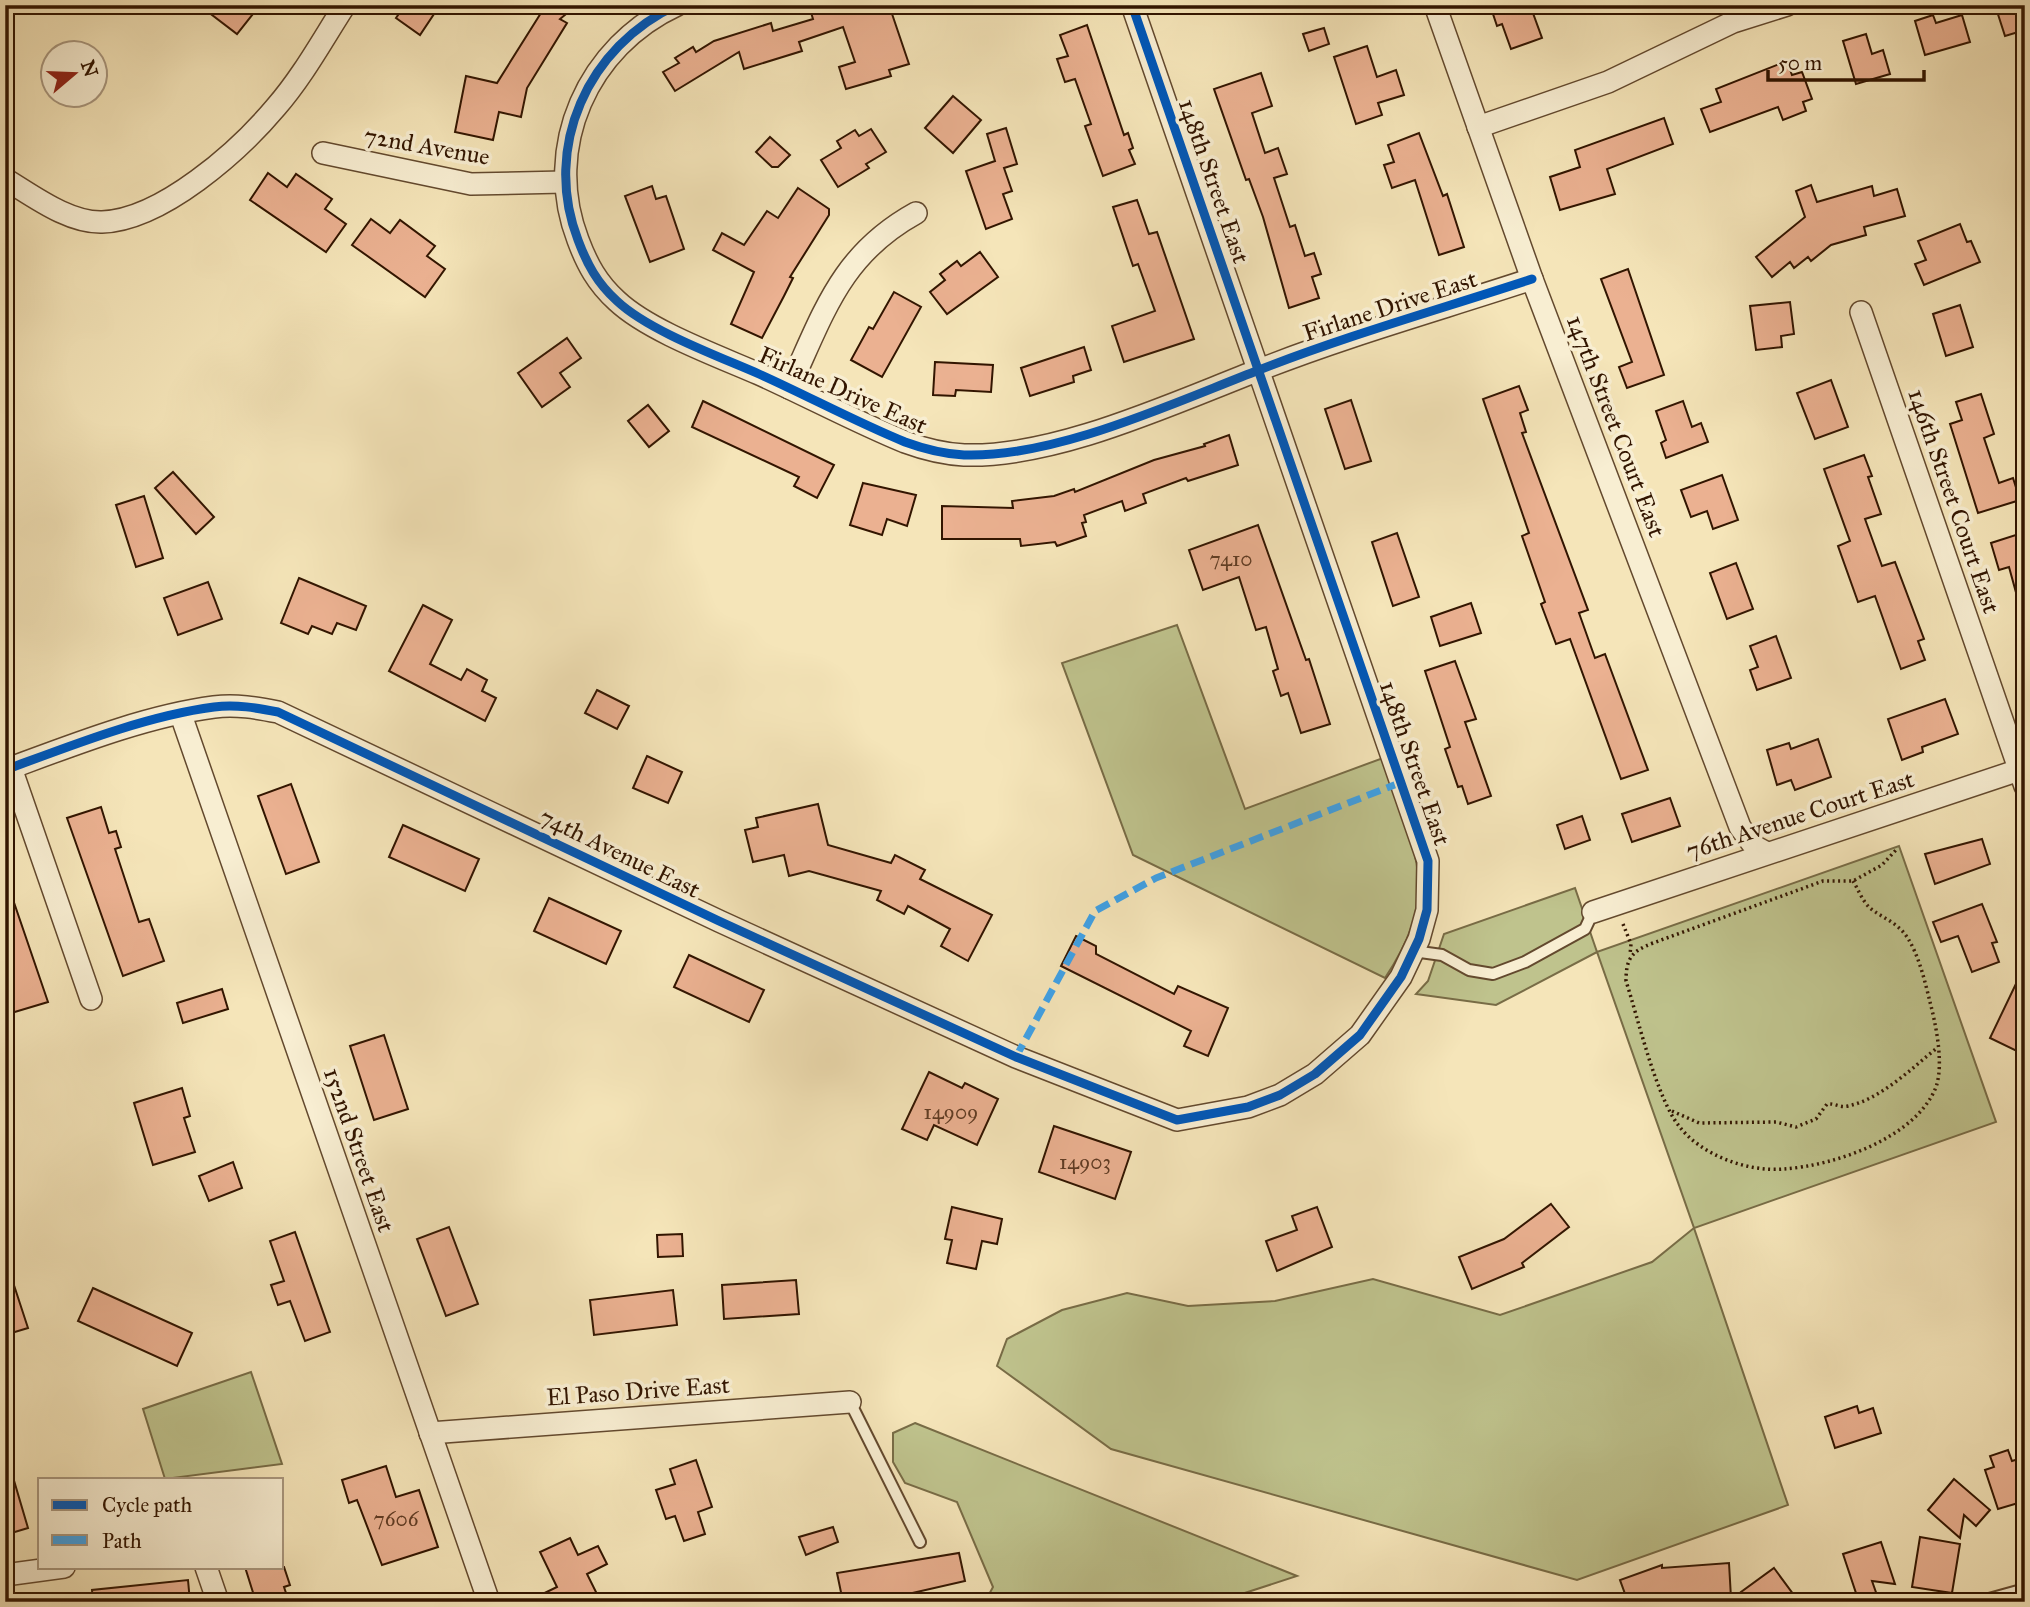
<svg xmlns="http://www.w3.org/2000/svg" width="2030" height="1607" viewBox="0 0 2030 1607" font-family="'IM FELL Great Primer',serif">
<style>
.green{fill:#bfc38d;stroke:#786c46;stroke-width:2}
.building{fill:#ebb191;stroke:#321500;stroke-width:2}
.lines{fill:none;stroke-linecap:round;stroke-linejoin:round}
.service-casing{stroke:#63492e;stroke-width:14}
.minor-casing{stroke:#63492e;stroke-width:24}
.path{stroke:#321500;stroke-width:3.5;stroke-dasharray:2 3.5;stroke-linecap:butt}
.service{stroke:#f8eed2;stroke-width:10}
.minor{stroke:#f8eed2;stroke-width:21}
.quiet{stroke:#3ea2e9;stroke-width:7;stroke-dasharray:14 7;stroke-linecap:butt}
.cycleway-casing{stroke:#f8eed2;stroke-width:13}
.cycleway{stroke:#0057b8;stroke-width:9}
.labels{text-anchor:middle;stroke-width:7;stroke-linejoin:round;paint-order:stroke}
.number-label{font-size:21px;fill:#603c24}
.street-label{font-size:24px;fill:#321500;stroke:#f8eed2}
</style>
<rect width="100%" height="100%" fill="#f5e5b9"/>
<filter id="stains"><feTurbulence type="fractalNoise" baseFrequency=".00286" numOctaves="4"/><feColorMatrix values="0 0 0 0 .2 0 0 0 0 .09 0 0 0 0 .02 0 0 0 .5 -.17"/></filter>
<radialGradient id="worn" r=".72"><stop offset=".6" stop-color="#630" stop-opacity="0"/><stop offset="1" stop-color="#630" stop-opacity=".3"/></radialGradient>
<g class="green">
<path d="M1177 625 1245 809 1383 758C1413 849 1444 890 1385 978L1133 855 1062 663Z"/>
<polygon points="1899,846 1996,1122 1694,1228 1788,1505 1577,1580 1111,1449 997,1366 1007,1339 1062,1310 1127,1293 1188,1306 1275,1301 1373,1279 1500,1315 1652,1262 1694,1228 1597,952 1496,1005 1416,994 1428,981 1444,934 1575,888 1597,952"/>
<polygon points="251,1372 282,1464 165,1479 143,1409"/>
<polygon points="915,1423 1297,1576 1217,1602 985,1602 993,1587 957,1502 905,1483 893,1462 893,1433"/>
</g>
<g class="building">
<polygon points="199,5 260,5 237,34"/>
<polygon points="405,5 440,5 420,35 396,18"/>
<polygon points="546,5 577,5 560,19 567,23 527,88 521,117 499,112 493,140 455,132 466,76 497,83"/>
<polygon points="820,5 889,5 909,64 889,70 891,76 846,89 839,67 855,62 843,27 799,42 802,51 744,69 739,52 675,91 663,72 679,63 675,58 693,47 696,52 714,41 771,23 773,31 813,19 810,9"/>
<polygon points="1490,5 1530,5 1542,38 1511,49 1502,24 1497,26"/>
<polygon points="1995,5 2025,5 2025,30 2005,36"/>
<polygon points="1933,15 1936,23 1962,15 1970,42 1925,55 1915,21"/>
<polygon points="1087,25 1124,135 1128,133 1133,148 1129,150 1135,164 1103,176 1085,126 1091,124 1075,79 1065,82 1057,59 1068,56 1060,35"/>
<polygon points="1324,28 1329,44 1309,51 1303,34"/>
<polygon points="1866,34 1872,54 1883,50 1890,74 1856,84 1843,41"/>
<polygon points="1367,46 1377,77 1396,70 1404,95 1378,103 1382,115 1356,124 1334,57"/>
<polygon points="1787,61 1792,75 1802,72 1812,99 1803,102 1806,111 1783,120 1778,107 1710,132 1701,109 1721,102 1716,89"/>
<polygon points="1261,73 1272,106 1252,113 1265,153 1278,148 1287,174 1274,178 1290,227 1295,225 1305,256 1314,253 1321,274 1312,277 1319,298 1289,308 1263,217 1249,179 1246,180 1214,89"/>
<polygon points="953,96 981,120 953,153 925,128"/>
<polygon points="1664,118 1673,144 1607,169 1615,194 1560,210 1550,177 1580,167 1575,150"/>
<polygon points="1006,128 1017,164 1004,168 1012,191 1003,194 1012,219 986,229 966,171 995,161 987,134"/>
<polygon points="871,129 886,152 866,164 869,168 838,187 821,160 841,148 837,141 855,130 859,136"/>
<polygon points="1419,133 1443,196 1447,194 1464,247 1439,255 1415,180 1392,188 1384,165 1394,162 1388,145"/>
<polygon points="770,137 790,155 778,167 772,167 756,152"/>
<polygon points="268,173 287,187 296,174 332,199 325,209 346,224 326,252 250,200"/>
<polygon points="1811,185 1817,202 1872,186 1874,196 1897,189 1905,216 1864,227 1866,235 1831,245 1811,261 1808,257 1794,268 1790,262 1772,277 1756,257 1805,217 1796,191"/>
<polygon points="652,186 656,199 666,196 684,249 650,262 625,196"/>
<polygon points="798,188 829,209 829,215 790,277 793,278 784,296 762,338 731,324 754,272 713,250 722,233 744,245 767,211 778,218"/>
<polygon points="1137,200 1149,234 1157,232 1194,339 1124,362 1112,326 1155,311 1138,264 1133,266 1113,207"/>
<polygon points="371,219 390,233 400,220 435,246 427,256 445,269 425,297 352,245"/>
<polygon points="1960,224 1967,242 1971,241 1980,262 1924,285 1915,264 1926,260 1918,241"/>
<polygon points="980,252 998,277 947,314 930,292 945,280 940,274 957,261 961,266"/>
<polygon points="1628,269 1664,375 1627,388 1619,367 1632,362 1601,279"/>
<polygon points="894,292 921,307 882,377 851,360 869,327 873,329"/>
<polygon points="1790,302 1794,334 1781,336 1782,347 1756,350 1750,306"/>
<polygon points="1960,305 1973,347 1946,356 1933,314"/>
<polygon points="567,338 581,358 560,373 570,387 542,407 518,373"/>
<polygon points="1084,347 1091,370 1073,376 1074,382 1030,396 1021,368"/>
<polygon points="935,362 993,365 991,392 956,390 955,396 933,395"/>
<polygon points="1831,380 1848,427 1815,439 1797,393"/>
<polygon points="1519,386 1528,410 1520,413 1526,432 1522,433 1588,610 1579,613 1595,658 1605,654 1648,770 1621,779 1570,639 1556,644 1541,604 1545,602 1522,536 1529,533 1483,399"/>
<polygon points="1981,394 1994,434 1984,438 1999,483 2013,478 2020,500 1978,513 1950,424 1962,420 1956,402"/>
<polygon points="1351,400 1371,461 1345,469 1325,409"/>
<polygon points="703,401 834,465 817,498 794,486 799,477 692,427"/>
<polygon points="1683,401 1692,427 1701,423 1708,442 1666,458 1661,443 1666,440 1656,411"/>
<polygon points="648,405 669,431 649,447 628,421"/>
<polygon points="1229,435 1238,465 1188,481 1186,478 1143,494 1146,503 1125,511 1122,501 1084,515 1086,522 1082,523 1086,536 1057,546 1055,542 1021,546 1020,539 942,539 942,506 1013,508 1012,501 1054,496 1074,489 1075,492 1154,460 1205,446 1204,444"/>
<polygon points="1864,455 1872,476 1868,477 1881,514 1865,519 1882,566 1895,562 1924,639 1918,641 1925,660 1901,669 1875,596 1858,602 1838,546 1850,541 1824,469"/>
<polygon points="173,472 214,517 196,534 155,488"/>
<polygon points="1722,475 1738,520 1713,529 1707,511 1691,517 1681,490"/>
<polygon points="863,483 916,495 907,526 887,519 882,535 850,525"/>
<polygon points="144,496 163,558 136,567 116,505"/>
<polygon points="1258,525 1306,660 1309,659 1330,724 1301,733 1288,693 1281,696 1273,671 1278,669 1266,627 1256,630 1239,577 1203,590 1189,550"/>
<polygon points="2025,532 2025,606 2020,607 2009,567 1999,570 1991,543"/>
<polygon points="1397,533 1419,597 1393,606 1372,542"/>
<polygon points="1736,563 1753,609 1727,619 1710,573"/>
<polygon points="299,578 366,606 356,630 337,623 332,634 312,626 308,634 281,623"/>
<polygon points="208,582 222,619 178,635 164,598"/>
<polygon points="1471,603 1481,633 1440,646 1431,617"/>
<polygon points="423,605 452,620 430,664 461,680 467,669 487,680 482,691 496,698 485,721 389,671"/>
<polygon points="1776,636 1791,678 1757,690 1750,670 1758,667 1750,646"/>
<polygon points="1455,661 1476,719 1465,722 1491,796 1468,804 1462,786 1458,787 1445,749 1450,747 1425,671"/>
<polygon points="597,690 629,706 617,729 585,713"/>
<polygon points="1945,699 1958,734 1922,747 1923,752 1902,760 1888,719"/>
<polygon points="1818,739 1831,777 1795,790 1791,780 1777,785 1767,750 1789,743 1791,749"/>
<polygon points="647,756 682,772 668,803 633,788"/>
<polygon points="291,784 319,862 286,874 258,796"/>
<polygon points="1670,798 1680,826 1632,842 1622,814"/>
<polygon points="818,804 828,845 891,863 895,855 925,870 920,879 992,915 968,961 941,946 950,929 908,906 904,914 877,900 881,891 809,871 789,876 784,855 753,862 745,830 758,827 756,818"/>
<polygon points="101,807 109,833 116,831 121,847 115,849 139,922 149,919 164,961 123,976 67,818"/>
<polygon points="1582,816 1590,840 1565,849 1557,825"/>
<polygon points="403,825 479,859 465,891 389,857"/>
<polygon points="1982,839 1990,864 1935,884 1925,854"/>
<polygon points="5,885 8,885 48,1002 8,1014 5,1004"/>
<polygon points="549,898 621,931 606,964 534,931"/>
<polygon points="1982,904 1997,942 1992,943 1999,962 1972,972 1958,936 1941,942 1933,922"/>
<polygon points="1076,936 1096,946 1096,954 1174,994 1178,986 1228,1008 1208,1056 1184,1046 1191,1031 1061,966"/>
<polygon points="689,955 764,990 749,1022 674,987"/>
<polygon points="2025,965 2025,1055 1990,1038"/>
<polygon points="222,989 228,1009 183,1023 177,1003"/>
<polygon points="384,1035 408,1109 374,1120 350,1046"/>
<polygon points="929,1072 962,1088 965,1083 998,1099 977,1145 934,1125 927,1140 902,1129"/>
<polygon points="182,1088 190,1116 184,1118 195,1152 153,1165 134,1103"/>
<polygon points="1054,1126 1131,1152 1115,1199 1039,1172"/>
<polygon points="233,1162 242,1188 209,1201 199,1176"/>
<polygon points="1551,1204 1569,1227 1522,1263 1524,1267 1472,1289 1459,1257 1504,1239"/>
<polygon points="952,1207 1002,1219 997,1244 982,1241 976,1269 947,1263 952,1240 945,1239"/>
<polygon points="1317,1207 1332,1247 1277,1271 1266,1241 1297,1230 1292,1216"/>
<polygon points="449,1227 478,1304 446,1316 417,1239"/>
<polygon points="295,1232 330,1332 305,1341 290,1301 278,1305 271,1285 284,1281 270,1241"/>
<polygon points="682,1234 683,1256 658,1257 657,1235"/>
<polygon points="5,1270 9,1270 28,1328 5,1335"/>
<polygon points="796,1280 799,1314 724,1319 722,1285"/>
<polygon points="93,1288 192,1333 177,1366 78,1321"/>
<polygon points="673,1290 677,1325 594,1335 590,1300"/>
<polygon points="1857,1406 1859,1413 1873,1408 1881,1433 1835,1448 1825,1417"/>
<polygon points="2008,1450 2012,1461 2025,1457 2025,1501 1998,1509 1985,1470 1994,1467 1990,1456"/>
<polygon points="696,1460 712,1507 698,1512 705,1534 684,1541 675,1516 666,1519 656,1490 675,1484 670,1469"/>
<polygon points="386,1466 396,1497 419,1490 438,1547 382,1565 357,1500 349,1503 342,1480"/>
<polygon points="5,1467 10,1467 28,1528 5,1535"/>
<polygon points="1954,1479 1990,1510 1976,1526 1964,1515 1960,1538 1928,1510"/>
<polygon points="833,1527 838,1542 806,1555 799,1537"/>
<polygon points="1920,1537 1960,1544 1952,1593 1912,1587"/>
<polygon points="570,1538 578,1555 598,1546 607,1564 587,1574 598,1596 586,1602 526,1602 557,1587 540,1552"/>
<polygon points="1881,1542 1895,1584 1872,1581 1878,1598 1859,1602 1843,1554"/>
<polygon points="959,1553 965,1581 873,1602 843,1602 837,1573"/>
<polygon points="1729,1563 1731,1598 1716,1602 1628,1602 1620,1580 1662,1565 1662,1568"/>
<polygon points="245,1567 284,1567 290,1585 284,1587 289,1602 256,1602"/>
<polygon points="1774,1568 1799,1602 1748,1602 1741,1592"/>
<polygon points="188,1580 190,1602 93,1602 92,1590"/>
</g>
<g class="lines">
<g class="service-casing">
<g id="service">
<polyline points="1413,951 1442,955 1469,970 1493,974 1525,962 1585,929 1593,912"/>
<polyline points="850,1402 920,1542"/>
<polyline points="1978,1602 2025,1589"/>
</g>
</g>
<g class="minor-casing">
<g id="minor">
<path d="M677 5C588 46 542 147 578 240 587 264 597 283 617 301 649 331 718 356 759 374 808 396 856 422 905 442 924 449 945 454 964 455 1056 458 1173 403 1259 370 1348 335 1441 309 1532 279"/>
<polyline points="1435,5 1532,279 1740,827 1754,846 1767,853"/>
<polyline points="1478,127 1608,82 1733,22 1787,5"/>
<polyline points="323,153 471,184 564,182"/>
<path d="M5 179C32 195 68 223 102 222 162 220 239 151 276 107 303 76 323 39 345 5"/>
<polyline points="1861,312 2025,786"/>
<path d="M789 388C824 313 840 255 916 213"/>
<polyline points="181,715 489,1602"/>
<polyline points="11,768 91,999"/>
<path d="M5 770C70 746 145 716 214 707 236 704 257 708 278 712L719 921 1016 1057 1177 1120 1248 1107 1280 1095 1315 1074 1360 1035 1401 977 1419 939 1427 910 1428 861 1132 5"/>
<polyline points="1593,912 2025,768"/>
<polyline points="430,1433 850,1402"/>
<polyline points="206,1567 218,1602"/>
<polyline points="5,1575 64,1567"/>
</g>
</g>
<g class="path">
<path d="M1853 881C1858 889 1863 902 1870 908 1882 918 1897 922 1907 937 1919 955 1925 982 1930 1002 1936 1025 1944 1064 1936 1087 1916 1138 1834 1166 1783 1169 1747 1172 1701 1155 1679 1126 1656 1097 1638 1018 1626 981 1626 958 1632 951 1653 943L1823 881H1853L1882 865 1896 850"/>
<polyline points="1623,924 1631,944 1630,955"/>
<path d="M1672 1111 1699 1123 1776 1122 1796 1127 1816 1119 1827 1104C1835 1103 1840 1108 1848 1106 1881 1099 1912 1068 1937 1048"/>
</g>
<use href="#service" class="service"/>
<use href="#minor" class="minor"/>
<polyline class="quiet" points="1016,1057 1095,911 1156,878 1402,782"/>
<g class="cycleway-casing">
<g id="cycleway">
<path d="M677 5C588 46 542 147 578 240 587 264 597 283 617 301 649 331 718 356 759 374 808 396 856 422 905 442 924 449 945 454 964 455 1056 458 1173 403 1259 370 1348 335 1441 309 1532 279"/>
<path d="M5 770C70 746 145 716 214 707 236 704 257 708 278 712L719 921 1016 1057 1177 1120 1248 1107 1280 1095 1315 1074 1360 1035 1401 977 1419 939 1427 910 1428 861 1132 5"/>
</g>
</g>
<use href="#cycleway" class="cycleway"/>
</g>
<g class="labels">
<g class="number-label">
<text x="1231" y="566">7410</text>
<text x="951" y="1119">14909</text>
<text x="1085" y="1169">14903</text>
<text x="396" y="1526">7606</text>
</g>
<g class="street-label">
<text transform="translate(427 146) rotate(10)" y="8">72nd Avenue</text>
<text transform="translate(1214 181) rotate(71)" y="8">148th Street East</text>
<text transform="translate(1390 306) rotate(-18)" y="8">Firlane Drive East</text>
<text transform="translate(843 390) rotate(24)" y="8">Firlane Drive East</text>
<text transform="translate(1616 426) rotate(69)" y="8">147th Street Court East</text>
<text transform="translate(1954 501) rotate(71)" y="8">146th Street Court East</text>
<text transform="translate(1415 763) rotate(71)" y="8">148th Street East</text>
<text transform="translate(1800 815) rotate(-18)" y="8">76th Avenue Court East</text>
<text transform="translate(620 853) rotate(26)" y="8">74th Avenue East</text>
<text transform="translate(359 1150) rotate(71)" y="8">152nd Street East</text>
<text transform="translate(638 1391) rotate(-4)" y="8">El Paso Drive East</text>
</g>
</g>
<rect width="2030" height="1607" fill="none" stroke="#f5e5b9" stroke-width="28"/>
<rect x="7" y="7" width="2016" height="1593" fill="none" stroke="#321500" stroke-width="3.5"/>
<rect x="14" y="14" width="2002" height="1579" fill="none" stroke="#321500" stroke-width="2"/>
<rect x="38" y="1478" width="245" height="91" fill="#f8eed2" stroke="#a9977e" stroke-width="2"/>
<rect x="52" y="1500" width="35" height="10" fill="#0057b8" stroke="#a9977e" stroke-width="2"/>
<text x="102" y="1512" font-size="21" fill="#321500">Cycle path</text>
<rect x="52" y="1535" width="35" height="10" fill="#3ea2e9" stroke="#a9977e" stroke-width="2"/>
<text x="102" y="1548" font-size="21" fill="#321500">Path</text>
<g transform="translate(74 74) rotate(71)"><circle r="33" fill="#f8eed2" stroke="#a9977e" stroke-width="2"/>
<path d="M0-5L12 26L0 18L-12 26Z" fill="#8f2418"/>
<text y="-10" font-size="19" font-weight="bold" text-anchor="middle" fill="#321500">N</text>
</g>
<path d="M1768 70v10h156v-10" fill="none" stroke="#321500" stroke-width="3.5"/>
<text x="1778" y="70" font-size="21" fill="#321500" stroke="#f8eed2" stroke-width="5" paint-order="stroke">50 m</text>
<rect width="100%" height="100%" filter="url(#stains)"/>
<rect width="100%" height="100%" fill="url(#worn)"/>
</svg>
